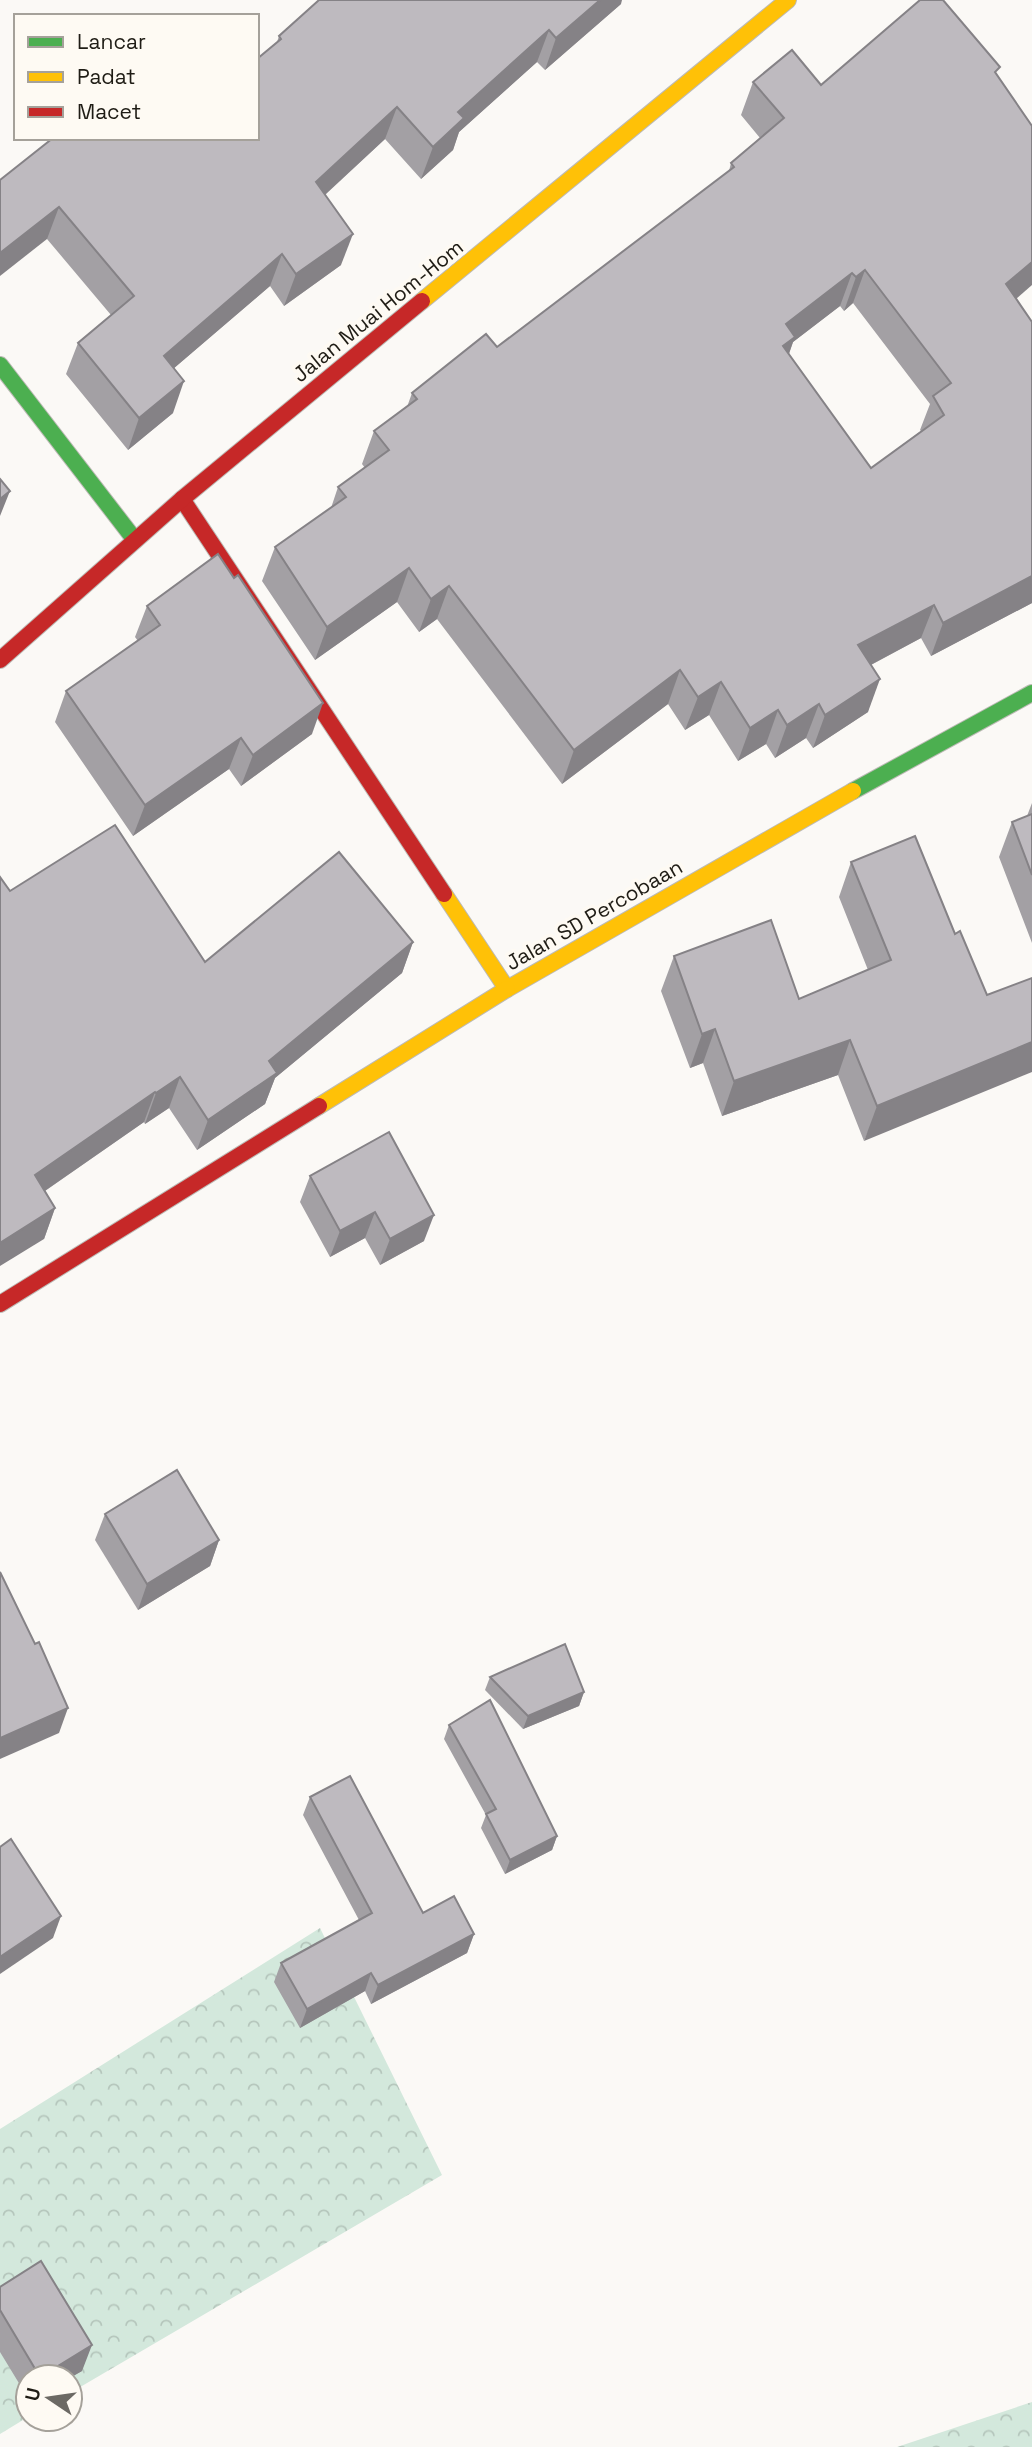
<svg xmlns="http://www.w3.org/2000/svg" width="1032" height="2447" viewBox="0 0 1032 2447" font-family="'Space Grotesk',sans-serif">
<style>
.forest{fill:url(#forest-crowns)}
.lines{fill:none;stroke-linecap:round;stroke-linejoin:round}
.fast-casing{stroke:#bcbab5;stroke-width:18}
.slow-casing{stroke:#bcbab5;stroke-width:18}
.jam-casing{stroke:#bcbab5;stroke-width:18}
.fast{stroke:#4caf50;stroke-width:16}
.slow{stroke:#ffc107;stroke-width:16}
.jam{stroke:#c62828;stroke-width:16}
.wall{fill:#a3a0a4;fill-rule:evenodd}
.shaded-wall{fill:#858286}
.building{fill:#bebabf;stroke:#858286;stroke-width:2;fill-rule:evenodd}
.labels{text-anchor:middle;stroke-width:7;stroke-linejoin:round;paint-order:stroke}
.street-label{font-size:21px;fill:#1f1c15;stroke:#fefaf3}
</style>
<defs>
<pattern id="forest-crowns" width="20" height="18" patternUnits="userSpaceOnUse" patternTransform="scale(1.75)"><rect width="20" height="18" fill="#d3e8dc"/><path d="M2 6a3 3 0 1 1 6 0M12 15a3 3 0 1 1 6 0" fill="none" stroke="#b5c6bc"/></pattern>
</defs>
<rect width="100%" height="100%" fill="#fbf9f6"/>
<g class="forest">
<polygon points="320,1928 442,2175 70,2393 70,2377 28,2377 28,2417 0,2434 0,2129"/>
<polygon points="1032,2402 1032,2447 897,2447"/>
</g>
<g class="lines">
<g class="fast-casing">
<g id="fast">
<polyline points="0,365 135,540"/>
<polyline points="853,791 1032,693"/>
</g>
</g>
<g class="slow-casing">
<g id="slow">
<polyline points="422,301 788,0"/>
<polyline points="444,894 507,989 853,791"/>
<polyline points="319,1106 507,989"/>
</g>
</g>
<g class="jam-casing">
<g id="jam">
<polyline points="182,499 444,894"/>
<polyline points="0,660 182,499 422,301"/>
<polyline points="0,1304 319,1106"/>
</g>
</g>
<use href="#fast" class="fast"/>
<use href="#slow" class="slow"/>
<use href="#jam" class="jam"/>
</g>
<g class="wall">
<polygon points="621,4 545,70 537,62 459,132 453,150 421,179 385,139 325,195 341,265 284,306 270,286 174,368 173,413 128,450 66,374 78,343 111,315 47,239 0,180 257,138 277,42 279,36"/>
<path d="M997 76 1016 299 1032 603 931 656 921 638 871 665 868 712 813 748 806 738 775 758 766 744 738 761 709 715 685 730 668 704 562 784 437 619 419 632 397 602 315 660 262 581 275 547 331 508 338 487 365 468 362 464 374 431 407 407 412 393 497 347 729 171 731 163 760 138 741 115 753 82 821 85ZM853 303 930 404 920 430 921 431 871 468 789 354 793 342 840 306 844 311Z"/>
<polygon points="147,606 312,734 241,786 229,769 133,836 55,722 66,691 138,641 135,637"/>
<polygon points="1032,803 1032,943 999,857 1012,822 1027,816"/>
<polygon points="851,862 955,934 864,1141 838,1075 722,1116 703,1063 690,1068 661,991 674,956 799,999 868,970 839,897"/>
<polygon points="10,891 205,962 413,942 402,973 275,1078 265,1104 197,1150 169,1108 145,1124 144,1122 45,1191 55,1208 44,1239"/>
<polygon points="389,1132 424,1241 380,1265 365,1238 330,1257 300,1202 310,1176"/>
<polygon points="105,1514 219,1540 210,1566 138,1610 95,1540"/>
<polygon points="490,1677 584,1692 579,1706 523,1729 485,1690"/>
<polygon points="449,1725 557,1836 552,1850 505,1874 481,1828 486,1815 444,1739"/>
<polygon points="310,1797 423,1913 474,1934 467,1953 371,2004 365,1991 300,2028 274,1982 281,1963 359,1920 303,1815"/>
<polygon points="0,2287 82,2371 70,2377 28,2377 28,2398 0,2352"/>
</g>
<g class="shaded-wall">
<polygon points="600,0 622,0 621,4 545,70 556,38"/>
<polygon points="549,30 537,62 459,132 453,150 421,179 433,147 458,112"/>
<polygon points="397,107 385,139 304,214 316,182"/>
<polygon points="59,207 47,239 0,276 0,253"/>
<polygon points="353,234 341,265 284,306 296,274"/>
<polygon points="282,254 270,286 152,387 164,356"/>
<polygon points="1032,262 1032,285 994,318 1006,284"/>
<polygon points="865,270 853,303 844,311 856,277"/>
<polygon points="852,273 840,306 793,342 783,370 771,379 786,324"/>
<polygon points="184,381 173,413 128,450 139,418"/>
<polygon points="10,491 0,516 0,517 0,499"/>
<polygon points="409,568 397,602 315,660 327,627"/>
<polygon points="1032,576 1032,603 931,656 943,623"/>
<polygon points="449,586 437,619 419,632 431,599"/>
<polygon points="934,605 921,638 846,678 858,645"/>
<polygon points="680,670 668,704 562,784 574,750"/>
<polygon points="880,679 868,712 813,748 825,715"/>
<polygon points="721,682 709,715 685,730 698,697"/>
<polygon points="323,703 312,734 241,786 253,755"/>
<polygon points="819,704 806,738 775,758 787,725"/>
<polygon points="778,710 766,744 738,761 750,728"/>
<polygon points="241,738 229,769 133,836 145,805"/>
<polygon points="413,942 402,973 275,1078 265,1104 197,1150 208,1120 269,1061"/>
<polygon points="715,1029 703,1063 690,1068 702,1034"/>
<polygon points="850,1040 838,1075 722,1116 734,1081"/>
<polygon points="1032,1042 1032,1072 864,1141 877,1106"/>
<polygon points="180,1077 169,1108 145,1124 156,1093"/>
<polygon points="155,1092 144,1122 23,1206 35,1175"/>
<polygon points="55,1208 44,1239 0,1266 0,1243"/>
<polygon points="375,1212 365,1238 330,1257 340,1231"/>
<polygon points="434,1215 424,1241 380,1265 390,1239"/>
<polygon points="219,1540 210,1566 138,1610 147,1584"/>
<polygon points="584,1692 579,1706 523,1729 528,1716"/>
<polygon points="68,1708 59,1733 0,1759 0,1738"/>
<polygon points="557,1836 552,1850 505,1874 510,1860"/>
<polygon points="61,1916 53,1938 0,1974 0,1957"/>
<polygon points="474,1934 467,1953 371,2004 378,1985"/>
<polygon points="371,1973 365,1991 300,2028 307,2009"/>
<polygon points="92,2345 82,2371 70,2378 70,2377 40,2377"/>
</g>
<g class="building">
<polygon points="319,0 600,0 556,38 549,30 458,112 464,118 433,147 397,107 316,182 353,234 296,274 282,254 164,356 184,381 139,418 78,343 134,296 59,207 0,253 0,180 53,138 257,138 257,59 281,39 279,36"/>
<path d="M920 0H943L1000 67 995 72 1032 126V262L1006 284 1032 322V576L943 623 934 605 858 645 880 679 825 715 819 704 787 725 778 710 750 728 721 682 698 697 680 670 574 750 449 586 431 599 409 568 327 627 275 547 346 497 338 487 389 450 374 431 417 399 412 393 486 334 497 347 734 167 731 163 784 118 753 82 792 50 821 85ZM865 270 951 383 933 396 944 415 871 468 783 346 795 337 786 324 852 273 856 277Z"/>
<polygon points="0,479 10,491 0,499"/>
<polygon points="218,554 234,578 238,575 323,703 253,755 241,738 145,805 66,691 160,625 147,606"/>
<polygon points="1032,814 1032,875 1012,822"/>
<polygon points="115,825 205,962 339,852 413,942 269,1061 277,1073 208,1120 180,1077 156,1093 155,1092 35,1175 55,1208 0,1243 0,877 10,891"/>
<polygon points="915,836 955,934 960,931 987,995 1032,978 1032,1042 877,1106 850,1040 734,1081 715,1029 702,1034 674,956 771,920 799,999 891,960 851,862"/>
<polygon points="389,1132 434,1215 390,1239 375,1212 340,1231 310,1176"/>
<polygon points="177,1470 219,1540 147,1584 105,1514"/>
<polygon points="0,1572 35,1644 39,1642 68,1708 0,1738"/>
<polygon points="565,1644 584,1692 528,1716 490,1677"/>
<polygon points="490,1700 557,1836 510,1860 486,1814 496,1809 449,1725"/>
<polygon points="350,1776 423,1913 454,1896 474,1934 378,1985 371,1973 307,2009 281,1963 372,1913 310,1797"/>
<polygon points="11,1839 61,1916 0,1957 0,1847"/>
<polygon points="41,2261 92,2345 40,2377 0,2310 0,2287"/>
</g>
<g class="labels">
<g class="street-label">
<text transform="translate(378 311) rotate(-39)" y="7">Jalan Muai Hom-Hom</text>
<text transform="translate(594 915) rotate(-30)" y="7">Jalan SD Percobaan</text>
</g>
</g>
<rect x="14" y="14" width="245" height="126" fill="#fefaf3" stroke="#a5a19a" stroke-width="2"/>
<rect x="28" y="37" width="35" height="10" fill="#4caf50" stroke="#a5a19a" stroke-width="2"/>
<text x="77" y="49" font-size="21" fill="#1f1c15">Lancar</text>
<rect x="28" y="72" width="35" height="10" fill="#ffc107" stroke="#a5a19a" stroke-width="2"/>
<text x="77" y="84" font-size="21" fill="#1f1c15">Padat</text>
<rect x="28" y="107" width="35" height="10" fill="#c62828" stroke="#a5a19a" stroke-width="2"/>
<text x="77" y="119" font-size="21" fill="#1f1c15">Macet</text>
<g transform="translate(49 2398) rotate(283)"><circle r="33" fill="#fefaf3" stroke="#a5a19a" stroke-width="2"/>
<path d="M0-5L12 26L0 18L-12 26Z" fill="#6c6964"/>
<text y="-10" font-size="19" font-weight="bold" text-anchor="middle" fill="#1f1c15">U</text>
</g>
</svg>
